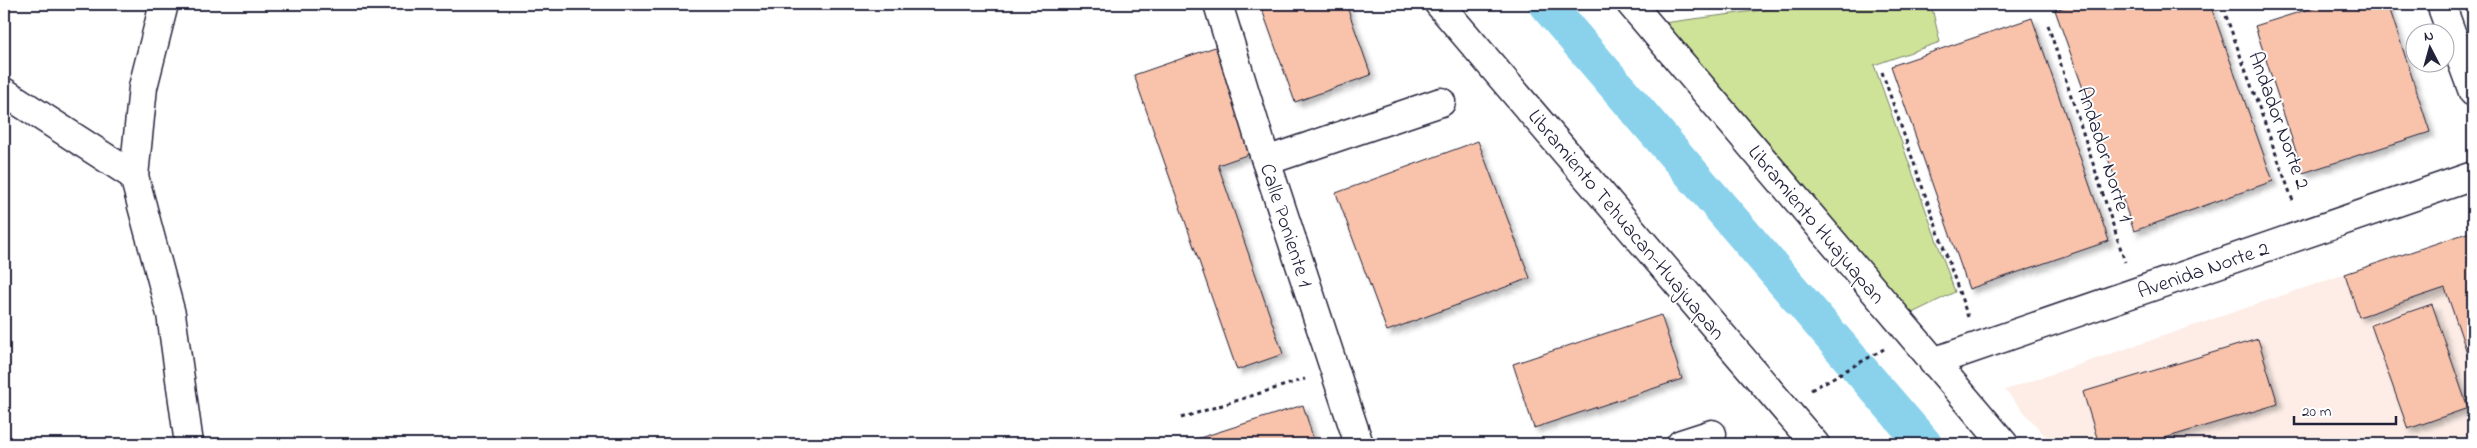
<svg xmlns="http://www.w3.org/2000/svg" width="2477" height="448" viewBox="0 0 2477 448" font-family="'Indie Flower',sans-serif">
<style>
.built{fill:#fdede6}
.green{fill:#cfe398;stroke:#78826a}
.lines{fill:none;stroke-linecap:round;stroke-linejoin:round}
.canal{stroke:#8ad2ec;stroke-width:36}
.building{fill:#f9c3ab;stroke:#22223b;filter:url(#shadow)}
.street-casing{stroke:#22223b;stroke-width:31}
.primary-casing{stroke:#22223b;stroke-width:31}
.path{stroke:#22223b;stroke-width:3;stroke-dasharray:4 4;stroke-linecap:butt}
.street{stroke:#fff;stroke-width:28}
.primary{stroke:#fff;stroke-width:28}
.labels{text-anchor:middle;stroke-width:4;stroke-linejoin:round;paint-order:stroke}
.street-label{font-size:21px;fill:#22223b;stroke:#fff}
</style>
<defs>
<filter id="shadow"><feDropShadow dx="4.5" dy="4.5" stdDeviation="2.5" flood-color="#0004"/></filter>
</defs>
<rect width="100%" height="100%" fill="#fff"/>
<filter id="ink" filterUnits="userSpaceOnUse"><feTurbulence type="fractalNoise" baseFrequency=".02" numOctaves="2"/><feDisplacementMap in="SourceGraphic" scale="10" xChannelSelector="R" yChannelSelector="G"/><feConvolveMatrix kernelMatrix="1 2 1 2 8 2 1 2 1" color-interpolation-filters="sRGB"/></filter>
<g filter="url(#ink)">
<polygon class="built" points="2345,274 2360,317 2445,288 2473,370 2473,444 2052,444 2005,390"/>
<polygon class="green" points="1808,4 1931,4 1940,42 1874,65 1955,292 1898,320 1648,25"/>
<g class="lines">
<polyline class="canal" points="1546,4 1924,444"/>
</g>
<g class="building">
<polygon points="1260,4 1346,4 1371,75 1295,102"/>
<polygon points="2074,4 2210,4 2273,181 2134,231 2055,10"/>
<polygon points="2325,4 2388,4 2430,132 2303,173 2255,26"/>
<polygon points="2032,18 2109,241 1969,289 1891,66"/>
<polygon points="1218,46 1255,152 1218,165 1283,354 1237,370 1134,75"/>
<polygon points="1478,141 1530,278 1387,331 1336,193"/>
<polygon points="2473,231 2473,370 2445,288 2359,317 2345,274"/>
<polygon points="2432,304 2468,408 2408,429 2371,325"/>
<polygon points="1661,315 1682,379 1534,428 1513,364"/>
<polygon points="2258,339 2278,404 2145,444 2099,444 2083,392"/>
<polygon points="1303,405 1315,444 1188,444 1187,442"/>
</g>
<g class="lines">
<g class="street-casing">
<g id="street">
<polyline points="164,4 143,87 134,176 171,314 189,444"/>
<polyline points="1218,4 1266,161 1359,444"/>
<polyline points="2443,10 2473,92"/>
<polyline points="4,92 134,176"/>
<polyline points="1266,161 1441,102"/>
<polyline points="1933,362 2473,176"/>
<polyline points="1681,444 1712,434"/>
</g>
</g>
<g class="primary-casing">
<g id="primary">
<polyline points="1439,4 1815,444"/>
<polyline points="1631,4 2004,444"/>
</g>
</g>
<g class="path">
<polyline points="2226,16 2294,204"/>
<polyline points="2048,25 2125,262"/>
<polyline points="1882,72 1968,317"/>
<polyline points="1811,390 1884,349"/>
<polyline points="1181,418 1305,379"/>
</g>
<use href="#street" class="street"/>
<use href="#primary" class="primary"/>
</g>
</g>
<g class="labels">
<g class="street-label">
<text transform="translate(2280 120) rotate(70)" y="7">Andador Norte 2</text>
<text transform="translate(2106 154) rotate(72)" y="7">Andador Norte 1</text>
<text transform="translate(1627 224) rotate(50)" y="7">Libramiento Tehuacan-Huajuapan</text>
<text transform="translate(1817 224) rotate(50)" y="7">Libramiento Huajuapan</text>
<text transform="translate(1287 225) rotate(72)" y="7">Calle Poniente 1</text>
<text transform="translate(2203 269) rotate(-19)" y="7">Avenida Norte 2</text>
</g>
</g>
<rect width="2477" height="448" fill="none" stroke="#fff" stroke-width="20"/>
<rect x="10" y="10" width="2457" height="428" fill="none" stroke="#22223b" stroke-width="2" filter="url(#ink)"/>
<g transform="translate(2430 48) rotate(354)"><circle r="24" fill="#ffffff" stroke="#a7a7b1"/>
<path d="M0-4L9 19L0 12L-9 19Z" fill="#22223b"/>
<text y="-8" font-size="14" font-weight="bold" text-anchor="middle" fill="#22223b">N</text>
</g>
<path d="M2294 416v8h102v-8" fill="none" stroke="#22223b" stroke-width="2.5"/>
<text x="2302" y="416" font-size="15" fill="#22223b" stroke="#ffffff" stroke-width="4" paint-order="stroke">20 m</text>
</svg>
